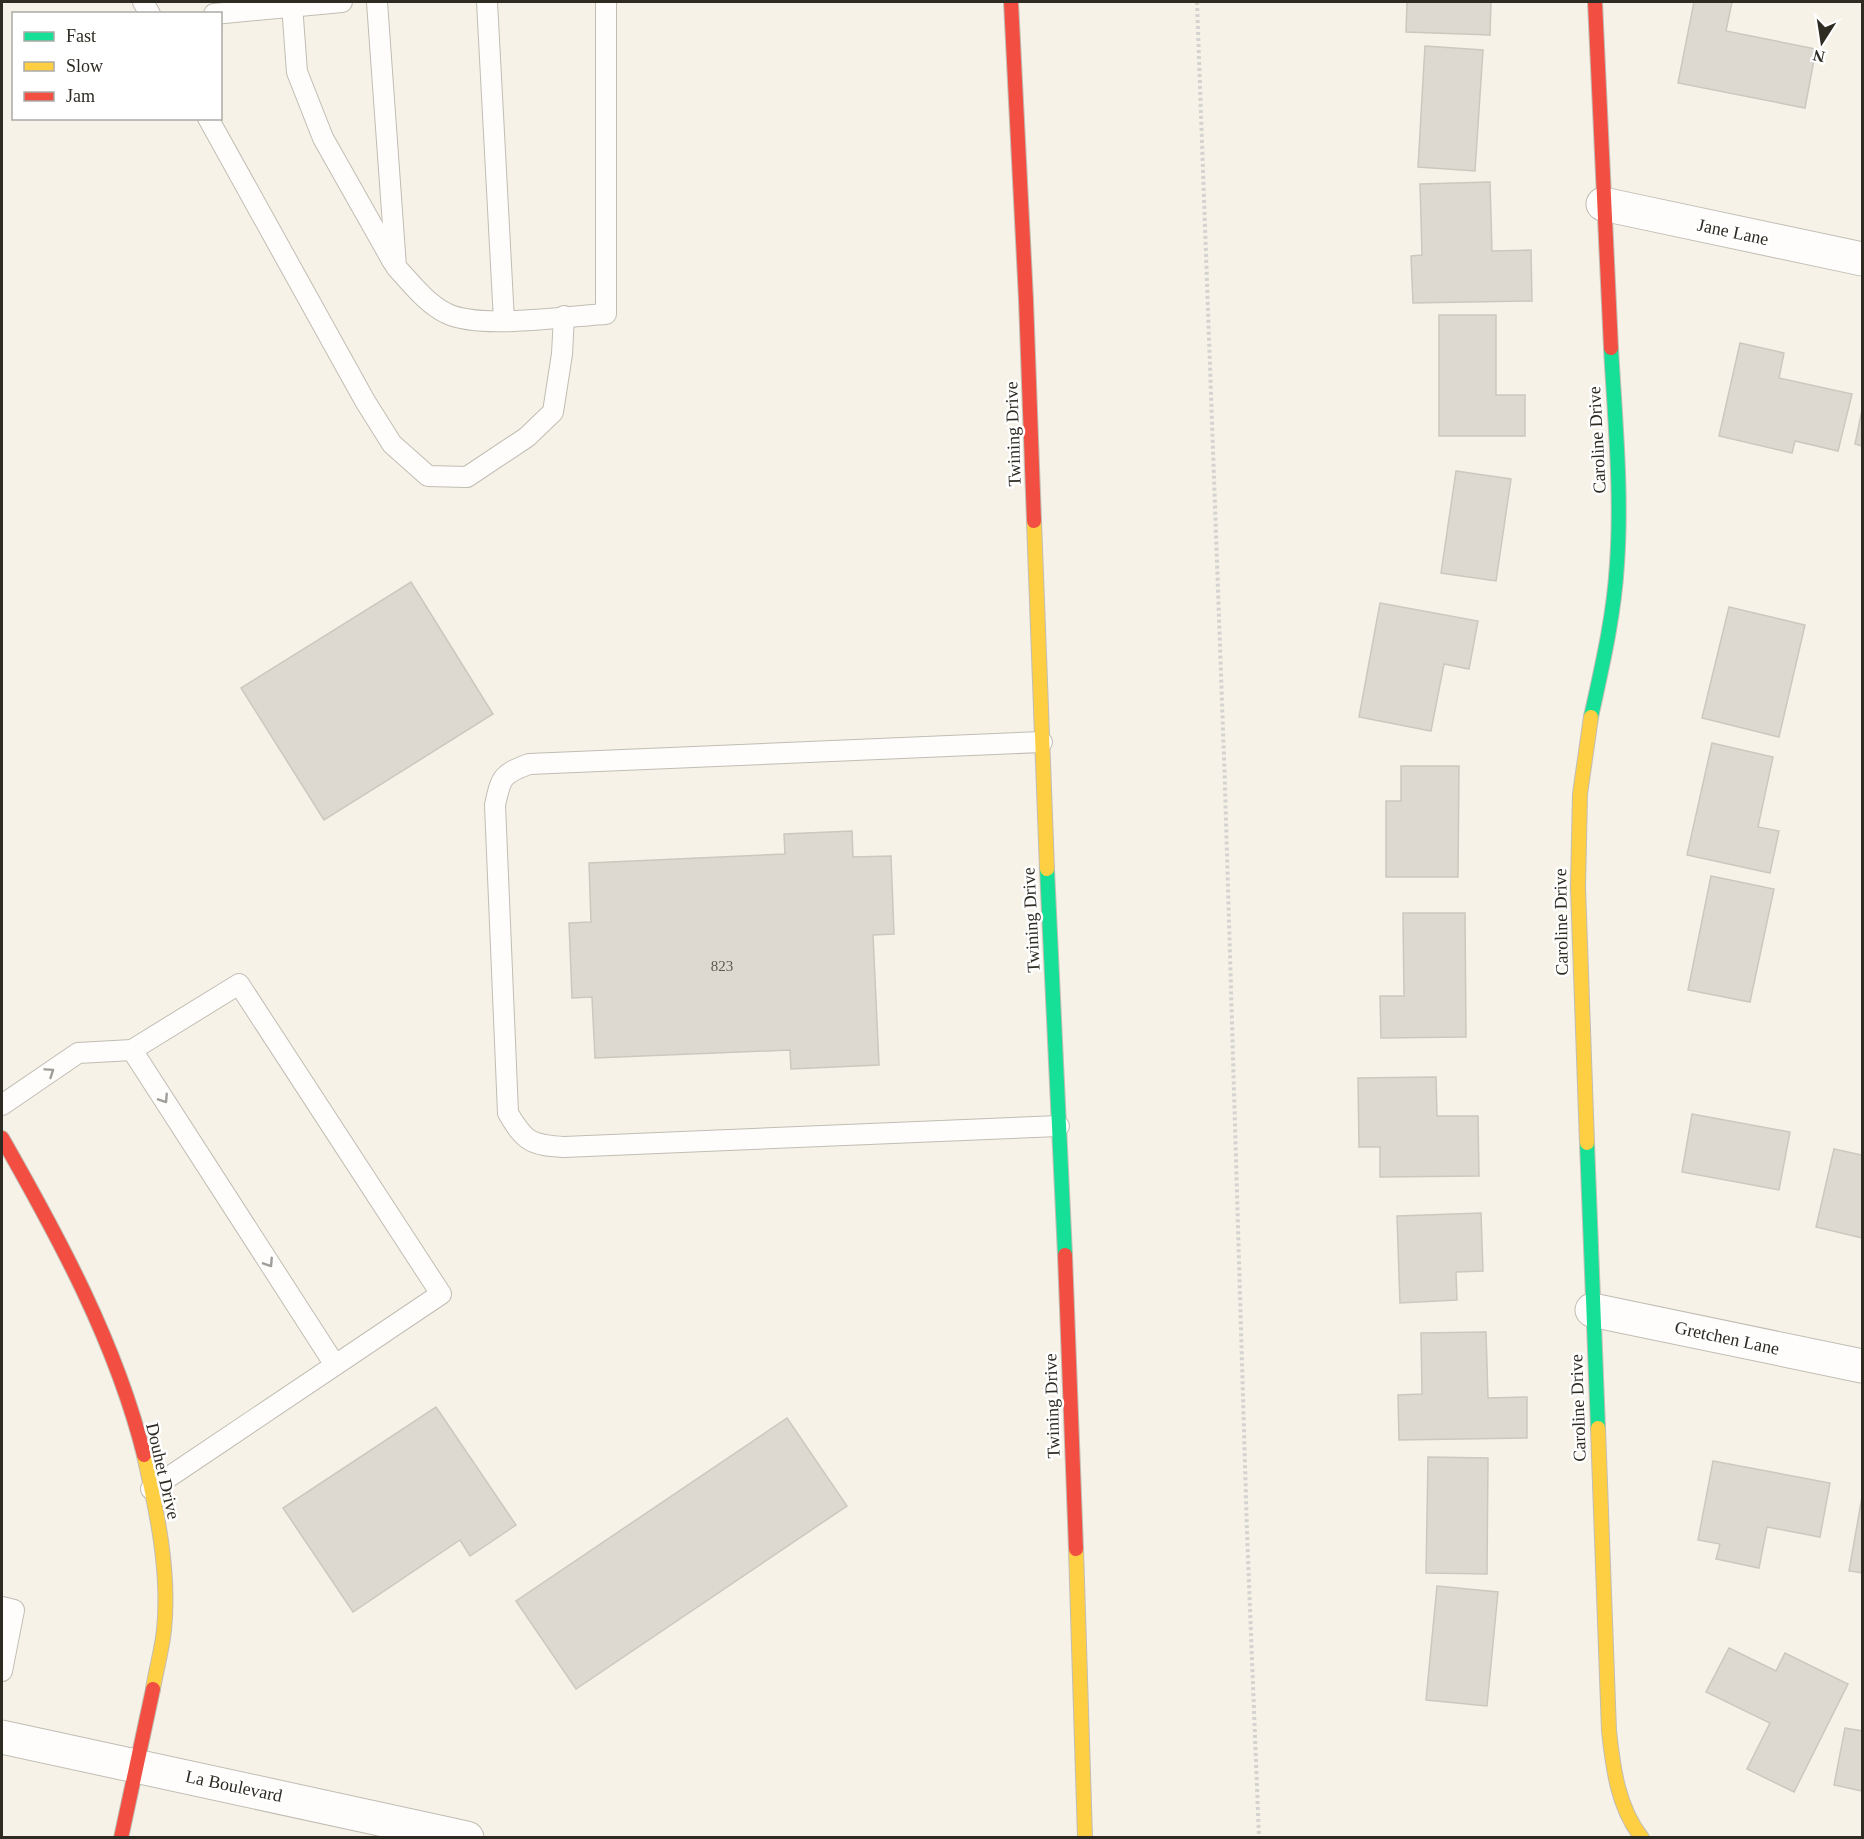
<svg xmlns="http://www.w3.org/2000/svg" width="1864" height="1839" viewBox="0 0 1864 1839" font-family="'Times New Roman',serif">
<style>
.building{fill:#ddd9d0;stroke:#ccc8bf;stroke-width:1.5}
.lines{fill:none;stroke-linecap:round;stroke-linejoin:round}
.lane-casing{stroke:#c1bdb4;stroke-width:22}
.street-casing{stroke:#c1bdb4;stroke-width:35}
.fast-casing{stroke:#c1bdb4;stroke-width:16}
.slow-casing{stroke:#c1bdb4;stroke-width:16}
.jam-casing{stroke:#c1bdb4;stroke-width:16}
.path{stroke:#d4d3d0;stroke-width:4;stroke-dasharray:3 3;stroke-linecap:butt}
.lane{stroke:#fefdfb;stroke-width:20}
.street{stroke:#fefdfb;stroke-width:33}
.fast{stroke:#16e098;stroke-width:14}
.slow{stroke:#ffcf43;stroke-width:14}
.jam{stroke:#f24e42;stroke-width:14}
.oneway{stroke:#a09e9a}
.labels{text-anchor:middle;stroke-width:5;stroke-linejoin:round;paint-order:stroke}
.number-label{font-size:15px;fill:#5c5850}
.street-label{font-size:18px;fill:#2e2b23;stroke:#fff}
</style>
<rect width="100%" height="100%" fill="#f7f2e7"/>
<g class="building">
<polygon points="1407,2 1491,2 1490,35 1406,32"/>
<polygon points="1694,2 1732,2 1726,31 1816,49 1805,108 1678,83"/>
<polygon points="1425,46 1483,50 1475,171 1418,167"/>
<polygon points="1490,182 1492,251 1531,250 1532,301 1413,303 1411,256 1422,255 1420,184"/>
<polygon points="1439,315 1496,315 1496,395 1525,395 1525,436 1439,436"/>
<polygon points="1740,343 1784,353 1779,378 1852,394 1838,451 1795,441 1792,453 1719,436"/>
<polygon points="1862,410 1862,446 1855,444"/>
<polygon points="1456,471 1511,479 1496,581 1441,573"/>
<polygon points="411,582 493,714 324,820 241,688"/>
<polygon points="1380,603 1478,621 1469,669 1444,664 1431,731 1359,717"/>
<polygon points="1729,607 1805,625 1779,737 1702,718"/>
<polygon points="1712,743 1773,757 1758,827 1779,831 1770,873 1687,855"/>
<polygon points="1401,766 1459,766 1458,877 1386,877 1386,801 1401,801"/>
<polygon points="852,831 853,857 891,856 894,934 873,935 879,1065 791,1069 790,1050 595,1058 592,997 572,998 569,923 591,922 589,863 785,854 784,834"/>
<polygon points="1711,876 1774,889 1750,1002 1688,990"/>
<polygon points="1403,913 1465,913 1466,1037 1381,1038 1380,996 1404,996"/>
<polygon points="1436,1077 1437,1116 1478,1116 1479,1176 1380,1177 1380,1147 1359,1147 1358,1078"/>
<polygon points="1692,1114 1790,1132 1779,1190 1682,1172"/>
<polygon points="1834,1149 1862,1155 1862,1238 1816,1227"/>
<polygon points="1481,1213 1483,1271 1456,1272 1457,1300 1400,1303 1397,1216"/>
<polygon points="1486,1332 1488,1398 1527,1397 1527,1438 1399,1440 1398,1395 1422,1394 1421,1333"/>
<polygon points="436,1407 516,1525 470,1556 460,1540 353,1612 283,1508"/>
<polygon points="787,1418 847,1506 576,1689 516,1601"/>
<polygon points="1428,1457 1488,1458 1487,1574 1426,1573"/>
<polygon points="1713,1461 1830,1483 1820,1537 1767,1527 1759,1568 1716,1559 1720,1544 1698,1540"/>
<polygon points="1862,1497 1862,1573 1849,1571"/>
<polygon points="1437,1586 1498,1592 1487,1706 1426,1700"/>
<polygon points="1729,1648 1776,1671 1785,1653 1848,1684 1794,1792 1747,1769 1770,1723 1706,1692"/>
<polygon points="1845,1728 1862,1731 1862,1791 1834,1785"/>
</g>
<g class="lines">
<g class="lane-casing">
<g id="lane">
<polyline points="143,2 150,14"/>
<path d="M377 2 396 267C411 283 426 303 446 313 478 330 567 316 606 314V2"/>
<polyline points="487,2 504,321"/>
<polyline points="292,5 297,72 323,138 393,262"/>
<polyline points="214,14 342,2"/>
<polyline points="208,118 365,401 392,444 428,476 467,477 527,437 553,412 562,354 564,316"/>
<path d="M1042 742 529 764C502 774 501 777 495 805L508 1113C525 1142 531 1145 564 1147L1059 1126"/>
<polyline points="132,1050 335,1365"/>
<polyline points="2,1105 78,1053 132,1050 239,984 441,1294 151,1489"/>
<polyline points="2,1607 14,1610 2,1671"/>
</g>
</g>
<g class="street-casing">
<g id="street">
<polyline points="1603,204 1862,259"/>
<polyline points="1592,1310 1862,1366"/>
<polyline points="2,1737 467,1838"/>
</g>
</g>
<g class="fast-casing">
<g id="fast">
<path d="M1591 717C1602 667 1614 616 1617 564 1622 492 1615 420 1611 348"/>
<polyline points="1047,869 1065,1255"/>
<polyline points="1587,1143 1598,1428"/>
</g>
</g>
<g class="slow-casing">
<g id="slow">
<polyline points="1034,521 1047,869"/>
<polyline points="1587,1143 1578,887 1580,794 1591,717"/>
<path d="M1598 1428 1609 1731C1613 1768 1618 1808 1642 1838"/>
<path d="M144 1455C157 1512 170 1572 164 1630 162 1650 156 1670 153 1689"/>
<polyline points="1076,1549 1085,1838"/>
</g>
</g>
<g class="jam-casing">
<g id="jam">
<polyline points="1011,2 1026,300 1034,521"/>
<polyline points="1595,2 1611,348"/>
<path d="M2 1138C59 1238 116 1343 144 1455"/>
<polyline points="1065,1255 1076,1549"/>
<polyline points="121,1838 153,1689"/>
</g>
</g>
<polyline class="path" points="1197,2 1225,786 1247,1532 1259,1838"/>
<use href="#lane" class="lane"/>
<use href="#street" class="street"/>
<use href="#fast" class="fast"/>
<use href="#slow" class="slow"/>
<use href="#jam" class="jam"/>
</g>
<defs><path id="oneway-chevron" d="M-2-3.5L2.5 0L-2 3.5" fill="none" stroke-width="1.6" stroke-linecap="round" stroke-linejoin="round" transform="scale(1.5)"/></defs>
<g class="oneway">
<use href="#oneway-chevron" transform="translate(50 1072) rotate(-34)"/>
<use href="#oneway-chevron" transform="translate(164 1099) rotate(57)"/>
<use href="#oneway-chevron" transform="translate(269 1263) rotate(57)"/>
</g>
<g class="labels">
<g class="number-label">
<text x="722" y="971">823</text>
</g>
<g class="street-label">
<text transform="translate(1733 232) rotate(12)" y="6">Jane Lane</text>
<text transform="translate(1013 434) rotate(-92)" y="6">Twining Drive</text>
<text transform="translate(1597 440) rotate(-93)" y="6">Caroline Drive</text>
<text transform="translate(1031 920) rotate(-93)" y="6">Twining Drive</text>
<text transform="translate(1561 922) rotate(-91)" y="6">Caroline Drive</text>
<text transform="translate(1727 1338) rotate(12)" y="6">Gretchen Lane</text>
<text transform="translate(1052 1406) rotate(-92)" y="6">Twining Drive</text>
<text transform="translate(1578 1408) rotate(-92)" y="6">Caroline Drive</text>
<text transform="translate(163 1471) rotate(77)" y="6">Douhet Drive</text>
<text transform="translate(234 1786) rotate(12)" y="6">La Boulevard</text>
</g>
</g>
<rect width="1864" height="1839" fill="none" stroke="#2e2b23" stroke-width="6"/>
<rect x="12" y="12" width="210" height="108" fill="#ffffff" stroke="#abaaa7" stroke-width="1.5"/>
<rect x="24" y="32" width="30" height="9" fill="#16e098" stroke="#abaaa7" stroke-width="1.5"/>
<text x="66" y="42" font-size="18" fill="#2e2b23">Fast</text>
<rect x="24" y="62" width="30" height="9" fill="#ffcf43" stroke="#abaaa7" stroke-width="1.5"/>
<text x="66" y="72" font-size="18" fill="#2e2b23">Slow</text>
<rect x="24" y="92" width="30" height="9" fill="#f24e42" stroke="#abaaa7" stroke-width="1.5"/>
<text x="66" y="102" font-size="18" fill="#2e2b23">Jam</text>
<g transform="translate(1822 42) rotate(192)" stroke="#ffffff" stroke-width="4.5" paint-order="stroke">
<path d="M0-4.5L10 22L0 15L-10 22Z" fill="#2e2b23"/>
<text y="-9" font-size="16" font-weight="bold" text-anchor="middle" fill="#2e2b23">N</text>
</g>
</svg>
